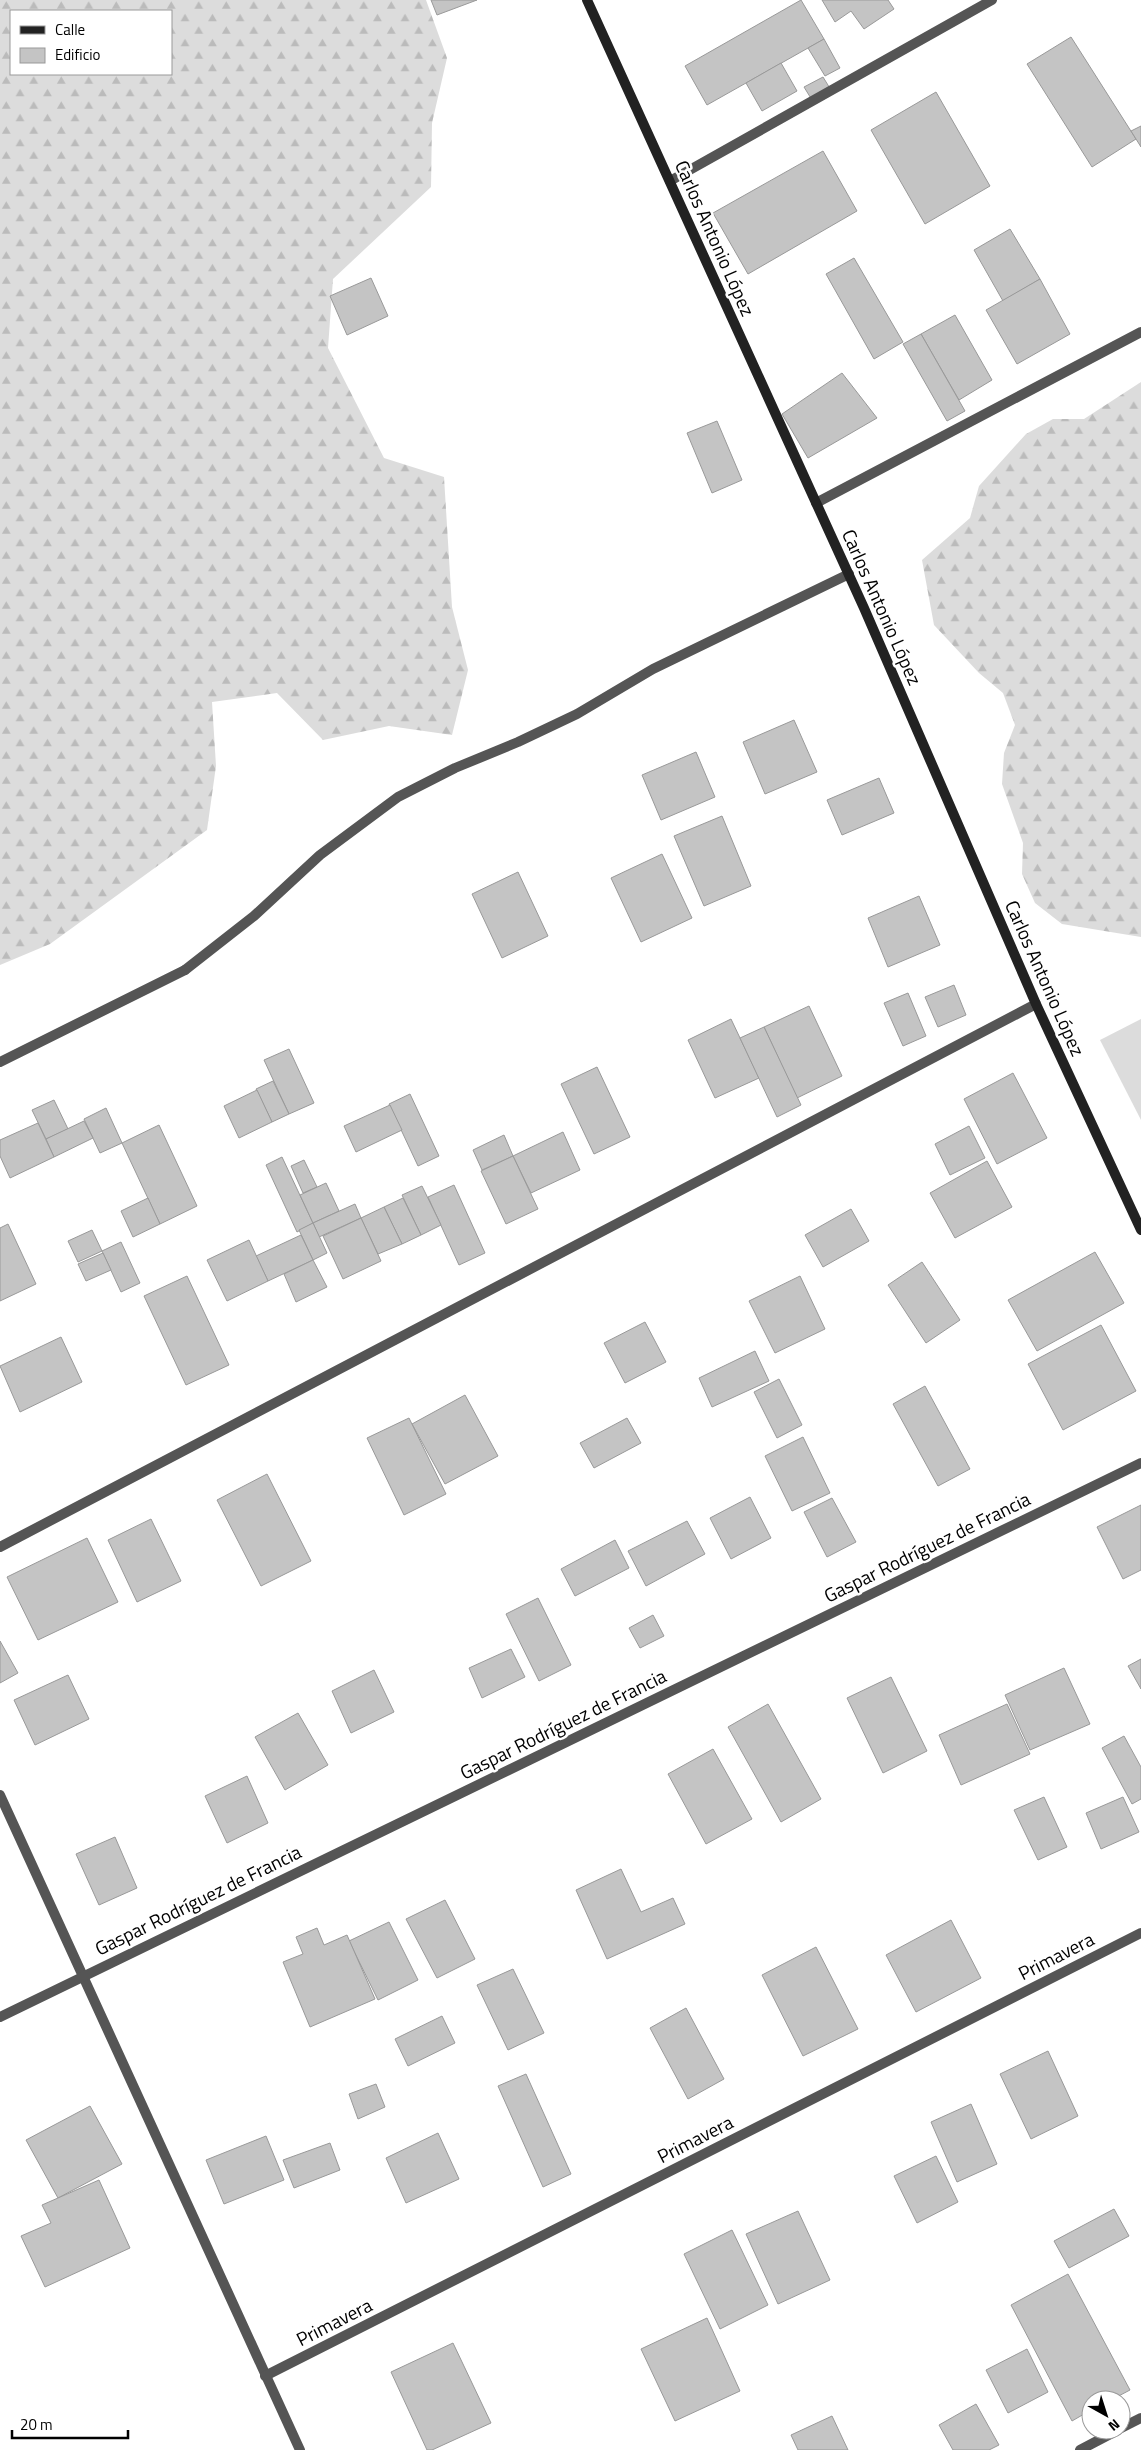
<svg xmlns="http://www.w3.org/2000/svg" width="1141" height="2450" viewBox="0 0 1141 2450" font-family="'Titillium Web',sans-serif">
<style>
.forest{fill:url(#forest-firs);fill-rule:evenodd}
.pitch{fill:#dcdcdc}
.building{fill:#c4c4c4;stroke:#999}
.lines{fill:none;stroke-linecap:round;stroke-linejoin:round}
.lane{stroke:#555;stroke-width:10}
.street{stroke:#555;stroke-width:10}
.secondary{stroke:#222;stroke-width:10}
.labels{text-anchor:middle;stroke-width:5;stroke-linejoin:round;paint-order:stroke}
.street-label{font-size:19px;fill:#000;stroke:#fff}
</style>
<defs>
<pattern id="forest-firs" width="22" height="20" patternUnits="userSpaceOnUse" patternTransform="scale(1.25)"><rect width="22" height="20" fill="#dcdcdc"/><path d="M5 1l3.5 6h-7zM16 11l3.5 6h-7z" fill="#bbb"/></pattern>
</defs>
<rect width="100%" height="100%" fill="#fff"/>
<g class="forest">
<path d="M0 0H426L447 58 432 123 431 187 333 279 328 348 384 458 444 477 452 607 468 670 452 735 389 726 323 740 277 693 212 702 216 766 207 830 50 944 0 965ZM11 11H171V74H11Z"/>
<polygon points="1141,382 1141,937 1062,924 1035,903 1022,874 1023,843 1002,784 1004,753 1015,725 1003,693 979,673 934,625 922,560 970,518 979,486 1026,434 1053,419 1084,419"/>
</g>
<polygon class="pitch" points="1141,1019 1141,1120 1100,1040"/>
<g class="building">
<polygon points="431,0 477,0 437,15"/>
<polygon points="801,0 824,39 707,105 685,66"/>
<polygon points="822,0 888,0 894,9 864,29 851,11 835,22"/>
<polygon points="1071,37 1136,139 1092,167 1027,64"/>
<polygon points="824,39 840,68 825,76 808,48"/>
<polygon points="781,63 797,91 762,111 746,83"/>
<polygon points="823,77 831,90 812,100 804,87"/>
<polygon points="936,92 990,186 925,224 871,130"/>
<polygon points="1141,126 1141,147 1131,131"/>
<polygon points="823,151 857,211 748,274 713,213"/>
<polygon points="1010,229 1040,279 1003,301 974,250"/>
<polygon points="854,258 903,342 874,359 826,274"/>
<polygon points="371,278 388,316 347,335 330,296"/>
<polygon points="1040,279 1070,334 1017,364 986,310"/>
<polygon points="955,315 992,380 959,400 921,334"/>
<polygon points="921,334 965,411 947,421 903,344"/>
<polygon points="842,373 877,418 808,458 782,414"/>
<polygon points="717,421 742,480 712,493 687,433"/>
<polygon points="794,720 817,772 765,794 743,742"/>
<polygon points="696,752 715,797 661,820 642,775"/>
<polygon points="879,778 894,813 842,835 827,800"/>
<polygon points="722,816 751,886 704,906 674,836"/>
<polygon points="662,854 692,918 641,942 611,878"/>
<polygon points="518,872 548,936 502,958 472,894"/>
<polygon points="919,896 940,945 888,967 868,918"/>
<polygon points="954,985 966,1015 938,1027 925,997"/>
<polygon points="908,993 926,1036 903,1046 884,1003"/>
<polygon points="809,1006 842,1076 797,1098 764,1027"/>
<polygon points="731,1019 759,1078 715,1098 688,1040"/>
<polygon points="764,1027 801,1105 777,1117 740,1038"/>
<polygon points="289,1049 314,1103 289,1114 264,1060"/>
<polygon points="597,1067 630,1137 594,1154 561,1084"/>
<polygon points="1013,1073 1047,1138 997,1164 964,1099"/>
<polygon points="273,1081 289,1114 272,1122 256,1089"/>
<polygon points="257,1090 272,1122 239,1138 224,1106"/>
<polygon points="410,1094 439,1156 418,1166 389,1104"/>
<polygon points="54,1100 68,1129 46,1139 32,1110"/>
<polygon points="390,1105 402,1130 356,1152 344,1126"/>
<polygon points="106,1108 122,1143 100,1153 84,1119"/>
<polygon points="84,1121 93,1138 54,1157 46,1139"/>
<polygon points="38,1123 54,1157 10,1178 0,1156 0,1140"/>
<polygon points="159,1125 197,1206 160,1224 122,1143"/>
<polygon points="969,1126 985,1158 950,1175 935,1144"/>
<polygon points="563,1132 580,1170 531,1193 513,1156"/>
<polygon points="504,1135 513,1156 482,1170 473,1150"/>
<polygon points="513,1156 538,1209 506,1224 481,1171"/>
<polygon points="282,1157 313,1223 297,1232 266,1165"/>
<polygon points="304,1160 317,1187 303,1193 291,1166"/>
<polygon points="987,1161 1012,1207 955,1238 930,1193"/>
<polygon points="326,1183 339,1211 313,1223 300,1195"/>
<polygon points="454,1185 485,1253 459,1265 428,1197"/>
<polygon points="422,1186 441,1225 421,1235 402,1195"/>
<polygon points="148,1198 160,1224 133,1237 121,1211"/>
<polygon points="403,1198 421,1235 402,1244 384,1207"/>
<polygon points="355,1204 361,1218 319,1237 313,1223"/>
<polygon points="384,1207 402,1244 378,1254 361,1218"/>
<polygon points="851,1209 869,1241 823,1267 805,1235"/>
<polygon points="361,1218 381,1261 343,1279 323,1236"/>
<polygon points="313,1223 327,1253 313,1260 299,1230"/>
<polygon points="8,1224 36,1284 0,1301 0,1228"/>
<polygon points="92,1230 102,1251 78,1262 68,1241"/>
<polygon points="301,1235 313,1260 268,1281 256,1256"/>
<polygon points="249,1240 268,1281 227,1301 207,1260"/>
<polygon points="121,1242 140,1283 121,1292 102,1251"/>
<polygon points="1095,1252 1124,1303 1037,1351 1008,1300"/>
<polygon points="103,1253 111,1270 86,1281 78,1264"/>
<polygon points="313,1260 327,1287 296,1302 284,1274"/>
<polygon points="922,1262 960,1320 926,1343 888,1285"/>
<polygon points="187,1276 229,1365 186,1385 144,1296"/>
<polygon points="800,1276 825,1329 775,1353 749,1301"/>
<polygon points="645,1322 666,1362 625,1383 604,1343"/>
<polygon points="1101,1325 1136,1391 1063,1430 1028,1364"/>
<polygon points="61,1337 82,1382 20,1412 0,1366"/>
<polygon points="755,1351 769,1381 712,1407 699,1378"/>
<polygon points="779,1379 802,1425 777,1438 754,1392"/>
<polygon points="925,1386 970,1469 938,1486 893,1404"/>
<polygon points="465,1395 498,1456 445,1484 412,1424"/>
<polygon points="409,1418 446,1494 404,1515 367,1438"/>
<polygon points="627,1418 641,1443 594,1468 580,1443"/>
<polygon points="803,1437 830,1493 792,1511 765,1456"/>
<polygon points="267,1474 311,1561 261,1586 217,1500"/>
<polygon points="750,1497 771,1538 731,1559 710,1518"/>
<polygon points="832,1498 856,1542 827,1557 804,1512"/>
<polygon points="1141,1505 1141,1570 1123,1579 1097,1527"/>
<polygon points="151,1519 181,1581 137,1602 108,1540"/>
<polygon points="687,1521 705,1554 646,1586 628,1551"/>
<polygon points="87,1538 118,1602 38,1640 7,1577"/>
<polygon points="615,1540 629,1568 575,1596 561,1569"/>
<polygon points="538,1598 571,1665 539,1681 506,1614"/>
<polygon points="653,1615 664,1636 640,1648 629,1628"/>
<polygon points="0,1641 18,1673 0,1683"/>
<polygon points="511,1649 525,1677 482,1698 469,1668"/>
<polygon points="1141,1659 1141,1689 1128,1666"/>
<polygon points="1064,1668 1090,1724 1030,1750 1005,1695"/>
<polygon points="374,1670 394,1712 351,1733 332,1691"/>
<polygon points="68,1675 89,1719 35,1745 14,1700"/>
<polygon points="891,1677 927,1751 883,1773 847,1698"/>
<polygon points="768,1704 821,1799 781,1822 728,1727"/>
<polygon points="1007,1704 1030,1754 961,1785 939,1735"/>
<polygon points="298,1713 328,1765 285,1790 255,1737"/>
<polygon points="1124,1736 1141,1767 1141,1799 1132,1804 1102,1748"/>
<polygon points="713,1749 752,1819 706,1844 668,1774"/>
<polygon points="247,1776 268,1823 227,1843 205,1796"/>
<polygon points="1044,1797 1067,1847 1038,1860 1014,1810"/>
<polygon points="1123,1797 1139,1832 1101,1849 1086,1813"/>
<polygon points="115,1837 137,1888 99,1905 76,1854"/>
<polygon points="621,1869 641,1912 673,1898 685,1924 607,1959 576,1890"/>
<polygon points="445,1900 475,1959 437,1978 406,1919"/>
<polygon points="951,1920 981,1978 916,2012 886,1955"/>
<polygon points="389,1922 418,1980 378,2000 349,1941"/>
<polygon points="317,1928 324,1945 347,1935 375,1999 310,2027 283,1962 303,1954 296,1937"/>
<polygon points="816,1947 858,2029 803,2056 762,1975"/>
<polygon points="513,1969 544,2033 508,2050 477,1985"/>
<polygon points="686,2008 724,2079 688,2099 650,2028"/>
<polygon points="442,2016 455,2043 408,2066 395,2039"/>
<polygon points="1048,2051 1078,2116 1031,2139 1000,2074"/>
<polygon points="526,2074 571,2174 543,2187 498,2086"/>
<polygon points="376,2084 385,2107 358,2119 349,2094"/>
<polygon points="971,2104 997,2164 957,2182 931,2122"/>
<polygon points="90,2106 122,2164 58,2198 26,2140"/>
<polygon points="438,2133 459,2179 406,2203 386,2158"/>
<polygon points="266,2136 284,2180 224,2204 206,2160"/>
<polygon points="330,2143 340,2170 294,2188 283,2160"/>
<polygon points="936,2156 958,2202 917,2223 894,2176"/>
<polygon points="99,2180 130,2248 45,2287 21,2236 51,2223 42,2205"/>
<polygon points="1114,2209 1129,2236 1069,2268 1054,2241"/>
<polygon points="798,2211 830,2280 778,2304 746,2234"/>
<polygon points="732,2230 768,2305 720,2329 684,2254"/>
<polygon points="1068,2274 1130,2390 1111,2400 1091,2400 1091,2410 1072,2421 1011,2305"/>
<polygon points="707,2318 740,2391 675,2421 641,2349"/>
<polygon points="453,2343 491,2423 432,2450 427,2450 391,2372"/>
<polygon points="1027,2349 1048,2392 1008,2413 986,2370"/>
<polygon points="976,2404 999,2445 989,2450 953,2450 939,2425"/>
<polygon points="832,2416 848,2450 798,2450 791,2435"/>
</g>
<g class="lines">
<polyline class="lane" points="185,970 254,916 320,855 398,797 455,768 518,742 577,714 653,669 849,574"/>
<g class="street">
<polyline points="670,181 992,0"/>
<polyline points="816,503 1141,332"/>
<polyline points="0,1062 185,970"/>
<polyline points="0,1547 1036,1004"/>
<polyline points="0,1795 300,2450"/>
<polyline points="0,2017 1141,1463"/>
<polyline points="265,2376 1141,1933"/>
<polyline points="1121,2428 1141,2418"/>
<polyline points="1080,2450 1118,2430"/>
</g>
<polyline class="secondary" points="587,0 864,608 1036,1004 1141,1230"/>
</g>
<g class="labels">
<g class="street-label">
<text transform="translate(715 238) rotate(66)" y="7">Carlos Antonio López</text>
<text transform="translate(882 607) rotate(66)" y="7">Carlos Antonio López</text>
<text transform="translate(1045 978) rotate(66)" y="7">Carlos Antonio López</text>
<text transform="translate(927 1547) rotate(-26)" y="7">Gaspar Rodríguez de Francia</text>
<text transform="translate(563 1724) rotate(-26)" y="7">Gaspar Rodríguez de Francia</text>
<text transform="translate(198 1900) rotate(-26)" y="7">Gaspar Rodríguez de Francia</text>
<text transform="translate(1056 1956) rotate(-27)" y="7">Primavera</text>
<text transform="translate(695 2139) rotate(-27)" y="7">Primavera</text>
<text transform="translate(334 2322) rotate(-27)" y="7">Primavera</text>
</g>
</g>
<rect x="10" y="10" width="162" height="65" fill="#ffffff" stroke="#999999"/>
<rect x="20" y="26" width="25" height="8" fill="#222222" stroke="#999999"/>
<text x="55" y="35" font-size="15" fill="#000000">Calle</text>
<rect x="20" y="48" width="25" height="15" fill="#c4c4c4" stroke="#999999"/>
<text x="55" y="60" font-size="15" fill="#000000">Edificio</text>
<g transform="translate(1106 2415) rotate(141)"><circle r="24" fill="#ffffff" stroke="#999999"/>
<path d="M0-4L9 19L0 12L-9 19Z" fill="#000000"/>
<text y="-8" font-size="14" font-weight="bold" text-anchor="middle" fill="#000000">N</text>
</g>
<path d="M12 2430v8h116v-8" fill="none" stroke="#000000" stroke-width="2.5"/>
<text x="20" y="2430" font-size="15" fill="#000000" stroke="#ffffff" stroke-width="4" paint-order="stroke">20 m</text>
</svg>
